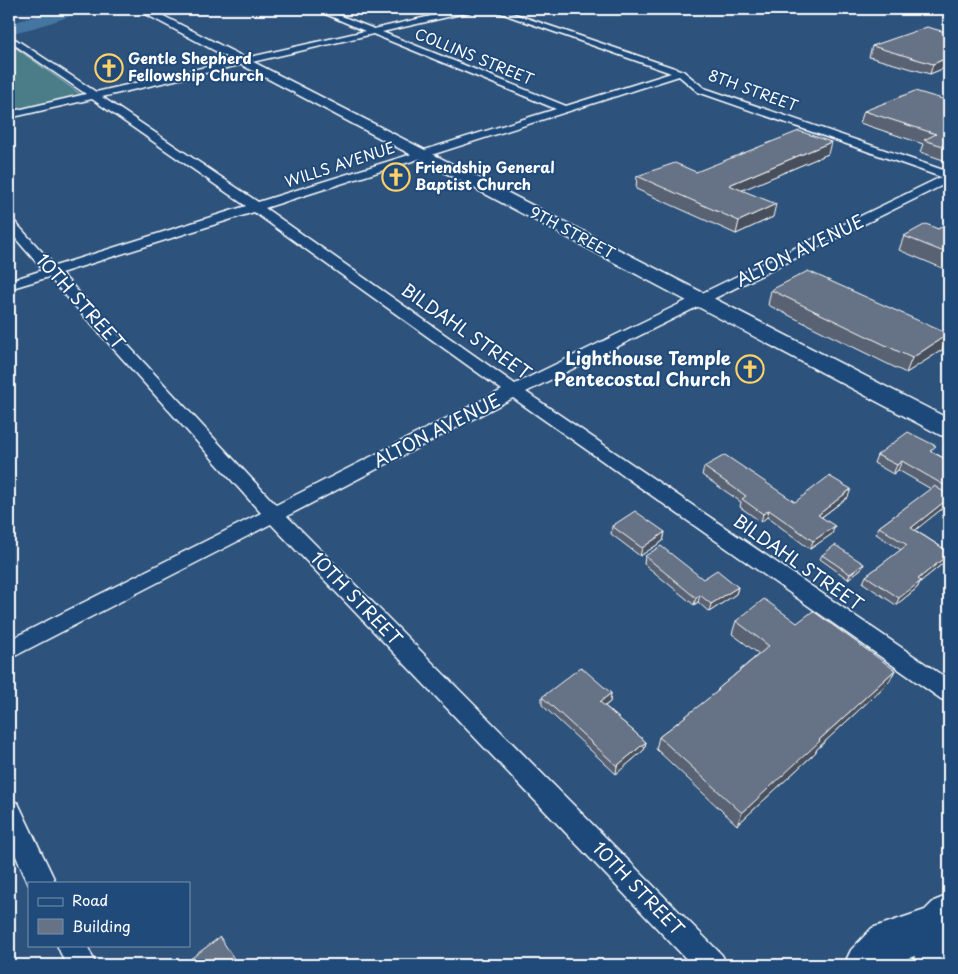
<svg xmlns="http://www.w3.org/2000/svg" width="958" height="974" viewBox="0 0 958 974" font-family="'Playpen Sans',sans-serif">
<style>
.green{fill:#4c7d88;stroke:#a6bec4}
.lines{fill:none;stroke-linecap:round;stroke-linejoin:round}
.river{fill:#4476a1;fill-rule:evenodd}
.street-casing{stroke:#fff;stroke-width:3}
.secondary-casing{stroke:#fff;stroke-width:3}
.primary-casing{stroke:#fff;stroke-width:3}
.street{fill:#1f4a7a;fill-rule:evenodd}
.secondary{fill:#1f4a7a;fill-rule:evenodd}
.primary{fill:#1f4a7a;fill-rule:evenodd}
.wall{fill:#586272;stroke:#fff}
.shaded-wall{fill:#47505d;stroke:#fff}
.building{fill:#667285;stroke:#fff}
.labels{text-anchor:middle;stroke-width:4;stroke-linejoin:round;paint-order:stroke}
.far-street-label{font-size:15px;fill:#fff;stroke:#1f4a7a}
.far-poi-label{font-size:15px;font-weight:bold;fill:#fff;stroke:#1f4a7a;text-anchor:start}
.street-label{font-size:18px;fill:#fff;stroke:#1f4a7a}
.poi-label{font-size:18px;font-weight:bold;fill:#fff;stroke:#1f4a7a;text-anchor:end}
</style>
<rect width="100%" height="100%" fill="#2d527c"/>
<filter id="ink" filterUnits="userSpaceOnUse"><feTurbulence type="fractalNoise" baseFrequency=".02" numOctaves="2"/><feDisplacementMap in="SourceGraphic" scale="10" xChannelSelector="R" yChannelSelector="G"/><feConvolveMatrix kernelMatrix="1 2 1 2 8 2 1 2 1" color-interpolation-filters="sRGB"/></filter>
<g filter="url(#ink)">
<polygon class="green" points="9,43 82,95 9,112"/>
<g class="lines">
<path class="river" d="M59 9H81C74 18 22 31 9 34V24Z"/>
<g class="street-casing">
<g id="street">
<path d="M314 9H324L374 29 462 9H475L474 11 382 32 566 106 671 73 489 9H500L683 71 704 88 949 172V182L526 392 949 680V702L941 699 513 398 287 516 722 955 727 965H692L271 524 9 659V640L261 513 49 277 9 289V281L43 270 9 231V220L14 221 55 266 246 206 92 99 9 118V112L86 94 9 41V35L96 92 365 31ZM373 34 556 109 258 202 102 97ZM679 76 698 92 941 177 515 384 265 208ZM254 212 502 390 276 505 61 273Z"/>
<polygon points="9,800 18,803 56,883 29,883 29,885 9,841"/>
<polygon points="57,945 87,945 96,965 66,965"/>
</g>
</g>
<g class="secondary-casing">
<polygon id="secondary" points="136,9 150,9 949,419 949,437 940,435"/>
</g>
<g class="primary-casing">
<polygon id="primary" points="949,895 949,965 914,965 915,956 900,961 895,965 844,965 851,950 872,928 925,910 934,901"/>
</g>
<use href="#street" class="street"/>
<use href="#secondary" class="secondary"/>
<use href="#primary" class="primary"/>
</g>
<g class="wall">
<polygon points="949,33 949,66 930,74 869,57 872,46"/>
<polygon points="949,101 949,162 920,152 923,144 860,123 864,111"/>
<polygon points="828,154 742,190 773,217 736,234 636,189 637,176 696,172"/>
<polygon points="949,223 949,271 899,250 904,236 938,229"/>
<polygon points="771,290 948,334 942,350 906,373 768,305"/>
<polygon points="933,452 949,461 949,502 948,504 915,530 949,552 949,555 947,560 920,582 917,588 896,605 863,583 866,576 901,550 876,534 879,527 931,489 898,470 893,474 874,463 877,455"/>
<polygon points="704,467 795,502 848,497 822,517 832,534 810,549 767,517 761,522 740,507 741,502 702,475"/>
<polygon points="612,526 665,532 663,541 640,556 611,534"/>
<polygon points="822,555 864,564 862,568 848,579 820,559"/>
<polygon points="645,556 703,579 738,587 736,594 709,612 698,602 694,605 644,564"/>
<polygon points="736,621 797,623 895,670 889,682 817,749 815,753 737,825 656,749 659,737 717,692 718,689 759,654 732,634"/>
<polygon points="611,693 610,702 605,706 646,742 644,750 616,774 542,705 542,697"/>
</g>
<g class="shaded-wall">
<polygon points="949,57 949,66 930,74 933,64"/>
<polygon points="831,142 828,154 726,197 729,185"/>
<polygon points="776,204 773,217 736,234 739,221"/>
<polygon points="948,334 942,350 906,373 912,358"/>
<polygon points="902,461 898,470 893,474 897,465"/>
<polygon points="851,489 848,497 815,522 818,515"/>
<polygon points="949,498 948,504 908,536 911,528"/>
<polygon points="769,510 767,517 761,522 763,514"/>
<polygon points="835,526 832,534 810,549 813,541"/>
<polygon points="665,532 663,541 640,556 642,548"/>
<polygon points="949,554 947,560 920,582 917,588 896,605 899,598 918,579"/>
<polygon points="864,564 862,568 848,579 850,574"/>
<polygon points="738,587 736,594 709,612 711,604"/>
<polygon points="700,595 698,602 694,605 696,598"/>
<polygon points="895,670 889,682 817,749 815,753 737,825 742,813 819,740"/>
<polygon points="611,693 610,702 599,710 600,702"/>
<polygon points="646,742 644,750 616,774 617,766"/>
</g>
<g class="building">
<polygon points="927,27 949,33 949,57 933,64 872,46"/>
<polygon points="915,91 949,101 949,148 924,140 936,134 864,111"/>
<polygon points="799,131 831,142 729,185 776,204 739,221 637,176 675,163 696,172"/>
<polygon points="949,223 949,254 904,236 926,224 938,229"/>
<polygon points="808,271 948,334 912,358 771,290"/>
<polygon points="908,432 936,446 930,451 949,461 949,488 902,461 897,465 877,455"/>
<polygon points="725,455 795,502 829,476 851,489 818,515 835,526 813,541 769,510 763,514 742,499 746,496 704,467"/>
<polygon points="934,486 949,495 949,498 911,528 949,552 949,554 918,579 921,581 899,598 866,576 907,545 879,527"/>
<polygon points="635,511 665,532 642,548 612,526"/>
<polygon points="835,545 864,564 850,574 822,555"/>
<polygon points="661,546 703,579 717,570 738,587 711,604 700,595 696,598 645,556"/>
<polygon points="764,599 797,623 813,611 895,670 819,740 820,741 742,813 659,737 719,690 718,689 769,646 736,621"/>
<polygon points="581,667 611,693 600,702 646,742 617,766 542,697"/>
<polygon points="220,937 238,965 182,965"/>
</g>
</g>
<defs>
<g id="church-ring" transform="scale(1.4375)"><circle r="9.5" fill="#1f4a7a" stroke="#ffd166" stroke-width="1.5"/><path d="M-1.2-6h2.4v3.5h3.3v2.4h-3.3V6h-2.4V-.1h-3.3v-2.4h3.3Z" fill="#ffd166"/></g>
</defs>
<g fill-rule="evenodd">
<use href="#church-ring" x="109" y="68"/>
<use href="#church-ring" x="396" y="177"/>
<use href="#church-ring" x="750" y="369"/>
</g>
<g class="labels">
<g class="far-street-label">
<text transform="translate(474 57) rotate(22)" y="5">COLLINS STREET</text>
<text transform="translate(753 91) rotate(20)" y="5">8TH STREET</text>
<text transform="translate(340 165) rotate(-18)" y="5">WILLS AVENUE</text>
<text transform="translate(572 233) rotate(28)" y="5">9TH STREET</text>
</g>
<g class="far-poi-label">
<text x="128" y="64">Gentle Shepherd<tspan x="128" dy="17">Fellowship Church</tspan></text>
<text x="415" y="173">Friendship General<tspan x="415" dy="17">Baptist Church</tspan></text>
</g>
<g class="street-label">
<text transform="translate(800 251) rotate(-26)" y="6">ALTON AVENUE</text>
<text transform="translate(80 302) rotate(48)" y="6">10TH STREET</text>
<text transform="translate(466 332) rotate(35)" y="6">BILDAHL STREET</text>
<text transform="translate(437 431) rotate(-27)" y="6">ALTON AVENUE</text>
<text transform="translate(798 563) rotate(35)" y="6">BILDAHL STREET</text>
<text transform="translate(356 599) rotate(46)" y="6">10TH STREET</text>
<text transform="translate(638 889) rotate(46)" y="6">10TH STREET</text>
</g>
<g class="poi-label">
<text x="731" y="365">Lighthouse Temple<tspan x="731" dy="21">Pentecostal Church</tspan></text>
</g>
</g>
<rect width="958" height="974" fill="none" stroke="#1f4a7a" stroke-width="30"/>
<rect x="15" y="15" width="928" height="944" fill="none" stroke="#fff" stroke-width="2" filter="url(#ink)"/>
<rect x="28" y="882" width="162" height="65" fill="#1f4a7a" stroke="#7992af"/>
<rect x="38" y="898" width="25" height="8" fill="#1f4a7a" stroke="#7992af"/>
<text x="72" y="906" font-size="15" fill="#ffffff">Road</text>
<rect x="38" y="919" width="25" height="15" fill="#667285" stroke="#7992af"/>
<text x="72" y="932" font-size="15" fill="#ffffff">Building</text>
</svg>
